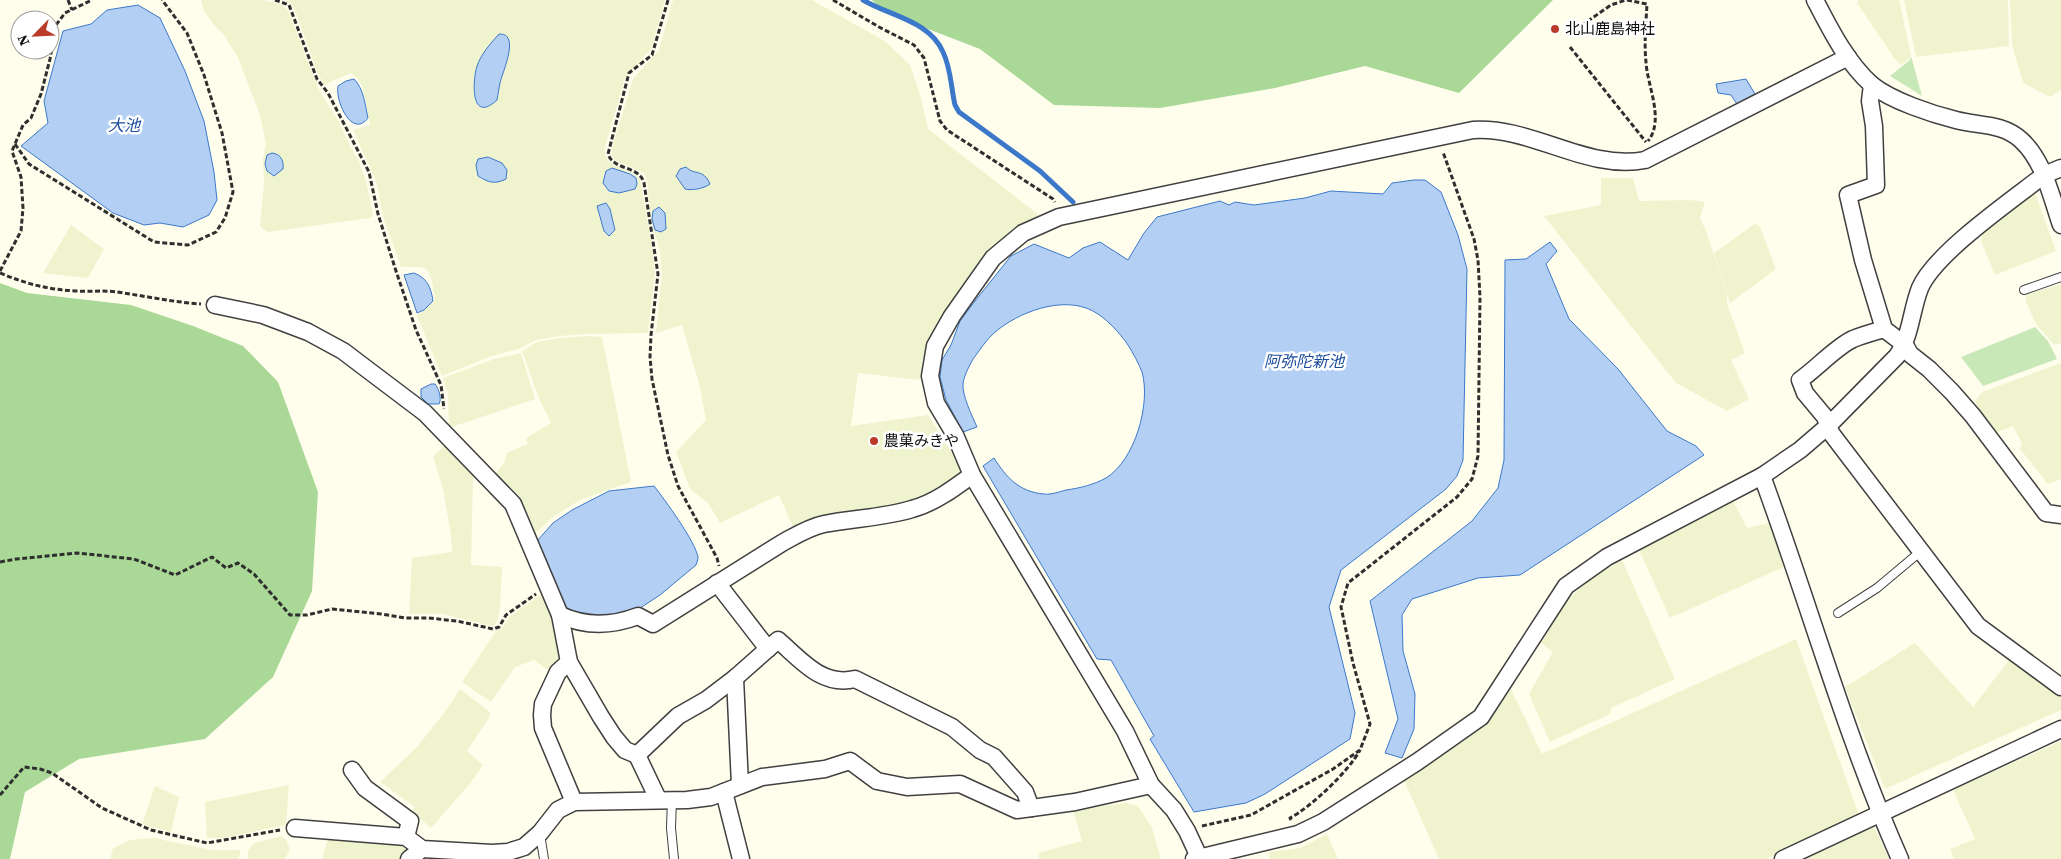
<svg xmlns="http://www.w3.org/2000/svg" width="2061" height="859" viewBox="0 0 2061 859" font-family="'Source Serif 4','Noto Sans JP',serif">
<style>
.farmland{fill:#f0f4ce}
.green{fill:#c8e8b8}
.forest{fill:#a9d897}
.water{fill:#b3d0f4;stroke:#3c78ca}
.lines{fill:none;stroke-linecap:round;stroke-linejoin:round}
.stream{stroke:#3c78ca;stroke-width:5}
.service-casing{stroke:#404040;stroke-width:10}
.minor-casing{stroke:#404040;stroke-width:19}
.path{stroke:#2f2f2f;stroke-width:3;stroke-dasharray:5 2.5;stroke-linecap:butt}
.service{stroke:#fff;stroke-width:8}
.minor{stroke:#fff;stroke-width:16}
.poi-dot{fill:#b93b28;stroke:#fff;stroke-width:2}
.labels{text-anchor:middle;stroke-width:5;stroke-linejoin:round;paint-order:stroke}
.poi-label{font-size:15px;fill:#0d0d0d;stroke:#fff;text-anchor:start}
.water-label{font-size:16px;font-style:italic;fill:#194b9b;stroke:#fff}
</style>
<rect width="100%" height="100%" fill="#fffeed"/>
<g class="farmland">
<polygon points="201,0 263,0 283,5 288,10 319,90 339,122 350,146 359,161 366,181 373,215 370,218 268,232 264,230 260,226 264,183 263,158 266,144 260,115 238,58 224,35 214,25 204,11"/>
<polygon points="285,0 665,0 651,49 625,78 605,147 605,155 609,162 636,175 640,179 653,252 655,272 648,333 587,334 560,336 536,340 519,349 492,356 442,376 417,316 435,301 432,281 427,269 420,267 401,267 384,220 376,181 353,130 370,125 363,88 357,78 351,73 324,85 317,72 296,13 291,4"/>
<polygon points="673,0 812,0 886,42 910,65 920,94 928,129 1039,215 1002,240 973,273 929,338 922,361 920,380 858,373 851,426 928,415 956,459 962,474 920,501 835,516 794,529 779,495 720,523 708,503 690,489 676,452 706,420 700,387 682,325 656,333 662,273 660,252 650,215 647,180 644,173 616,161 612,156 612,148 633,79 659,50"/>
<polygon points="1859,0 1899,0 1911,55 1909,59 1901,65 1895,59 1857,3"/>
<polygon points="1904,0 2008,0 2009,46 1916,57"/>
<polygon points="2010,0 2061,0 2061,90 2050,97 2023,83 2012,45"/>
<polygon points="1601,178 1633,178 1639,201 1690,200 1705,202 1700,218 1706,231 1727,294 1727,304 1745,353 1731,360 1749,399 1727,411 1676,383 1544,216 1601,205"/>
<polygon points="2035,193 2056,251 1995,275 1981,241 1982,234"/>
<polygon points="1756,223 1760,227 1776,269 1730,303 1714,253"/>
<polygon points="71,225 104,249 88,278 43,273"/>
<polygon points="2061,284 2061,343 2054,345 2036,324 2026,302 2026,295"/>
<polygon points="588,336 602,337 631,482 582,499 554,516 532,536 494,475 504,463 507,453 528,444 526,438 551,423 538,396 522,351 537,342 561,338"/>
<polygon points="521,353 535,399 449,428 448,393 443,378 494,359"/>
<polygon points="2061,363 2061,479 2048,484 2020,449 2022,444 2013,426 1993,434 1987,427 1975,401 1982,392"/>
<polygon points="447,444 477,473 473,479 471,565 502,567 500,610 496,624 492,626 442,614 409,614 412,558 452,552 451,535 443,489 433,456"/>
<polygon points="1732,499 1747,528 1769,523 1784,567 1670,618 1639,550"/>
<polygon points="1622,560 1675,679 1611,708 1610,714 1550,742 1529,694 1553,652 1541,643 1564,605 1587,580"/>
<polygon points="543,593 554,615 563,659 548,670 534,660 515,667 491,702 462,682 496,631 504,626 509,617"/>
<polygon points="1796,639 1859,815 1766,859 1439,859 1403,778 1471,735 1511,689 1542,754"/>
<polygon points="1915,643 1973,707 2012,656 2061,692 2061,710 1885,789 1845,687"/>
<polygon points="460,689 490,712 489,718 467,751 483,765 468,786 431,828 412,812 415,807 380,782 416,748 445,712"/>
<polygon points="2061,741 2061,859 1954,859 1950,849 1975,839 1953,790"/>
<polygon points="289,785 286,825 223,838 207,838 205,802"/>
<polygon points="155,786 179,797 171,832 142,824"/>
<polygon points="1126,803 1138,806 1152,828 1161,859 1039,859 1038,853 1082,841 1073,810"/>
<polygon points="1874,826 1889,859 1802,859"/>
<polygon points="1327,834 1338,859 1270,859 1269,852 1300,848"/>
<polygon points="281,836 286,840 290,849 285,859 248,859 248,851 254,843"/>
<polygon points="329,836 404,845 411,848 404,859 322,859"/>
<polygon points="154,838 211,850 241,850 238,859 110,859 113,848 130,840"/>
</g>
<g class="green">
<polygon points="1911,56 1922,96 1890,76 1910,60"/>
<polygon points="2035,327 2048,341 2057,359 1983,386 1961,357"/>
</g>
<g class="forest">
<polygon points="872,0 1553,0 1459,93 1365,66 1275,88 1160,108 1054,105 980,49 884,12"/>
<polygon points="0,283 27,293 131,305 193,326 243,346 278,382 318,492 312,591 273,677 205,739 79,759 25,792 10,859 0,859"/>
</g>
<g class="water">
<polygon points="138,5 160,18 185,71 204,121 214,172 217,200 209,215 183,227 160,223 144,225 113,213 21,146 48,123 44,101 63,31 91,24 107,10"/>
<path d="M499 34C521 33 502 73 500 83 499 88 498 94 497 100 471 124 472 83 477 66 481 54 491 43 499 34Z"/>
<path d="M354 79C364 89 365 105 368 118 352 139 335 101 338 86L346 81Z"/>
<polygon points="1746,79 1755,94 1737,104 1731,95 1718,93 1716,84"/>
<path d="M272 153C281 154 284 161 283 169L274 176 267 171 265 164 267 155Z"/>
<path d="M488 157 502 163 507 170 506 179C494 185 488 182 478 176L476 165 478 159Z"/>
<path d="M686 167C695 176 703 168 710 184 705 188 692 191 685 189L676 176 680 169Z"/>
<polygon points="612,168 630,174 636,178 637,184 635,189 619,193 609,191 603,183 606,171"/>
<path d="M1414 180H1425L1441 192 1458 235 1467 269 1463 460 1457 476 1446 489 1341 570 1329 607 1355 713 1350 739 1265 794 1246 803 1194 812 1150 739 1154 736 1111 660 1097 659 983 466 994 458C1006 477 1019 492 1044 494 1050 495 1059 492 1066 490 1080 488 1093 485 1106 478 1135 460 1151 404 1142 372 1139 364 1133 353 1128 345 1120 333 1106 318 1093 311 1063 295 1018 312 994 333 986 340 980 350 973 359 969 367 964 375 963 384 962 395 972 416 977 427L963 432 946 400 940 377 942 360 951 345 960 321 975 301 1011 256 1034 244 1069 258 1083 248 1100 242 1128 260 1144 233 1157 217 1220 201 1229 205 1235 202 1254 205 1305 198 1331 191 1383 194 1392 183Z"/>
<polygon points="606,203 610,209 615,230 609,236 604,231 597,206"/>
<polygon points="659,207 665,213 666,229 661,232 655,230 652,219 653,211"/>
<polygon points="1550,242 1557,251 1546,264 1569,319 1618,369 1667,431 1696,446 1704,455 1520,575 1478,578 1412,599 1402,615 1403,651 1415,694 1414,729 1402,758 1385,753 1398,719 1370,601 1472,521 1498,488 1504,460 1505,260 1526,259"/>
<path d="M414 273C427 278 431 287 433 301L424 310 417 313 404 275Z"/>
<path d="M431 384H435C439 389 442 399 439 404H428L421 397V389Z"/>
<path d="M654 486C665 500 695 541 698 557 698 560 697 562 696 565L660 595 631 614 583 618 569 612 553 586 537 541 553 523 572 510 609 491Z"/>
</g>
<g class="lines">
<path class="stream" d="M863 0C890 16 930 21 943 52 951 68 951 88 955 105L959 112 1040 171 1073 202"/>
<g class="service-casing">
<g id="service">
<polyline points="2024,290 2061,277"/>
<polyline points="1838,613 1877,588 1920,552"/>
<polyline points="672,799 671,828 674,859"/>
<polyline points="540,834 544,859"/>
</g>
</g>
<g class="minor-casing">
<g id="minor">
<path d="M1815 0C1830 29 1847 63 1872 85 1892 101 1932 114 1956 120 1979 126 2003 123 2021 140 2044 161 2051 196 2061 225"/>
<polyline points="1872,85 1870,101 1874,126 1876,185 1848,195 1863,260 1884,329 1905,345 1910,354 1929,369 1952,392 1973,416 2046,513 2061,515"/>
<path d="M215 305 263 315 308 332 343 351 425 413 513 504 560 615 569 662 601 717 614 737 625 750 637 755 678 716 706 700 735 678 778 640C801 660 822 687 855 679L952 727 980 750 994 757 1025 792 1031 808"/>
<path d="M1884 329C1874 332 1863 335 1853 339 1837 346 1816 369 1800 380L1805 393 1825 417 1831 433 1978 626 2061 687"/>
<path d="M1762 476C1809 603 1845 735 1900 859"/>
<polyline points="717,583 768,649"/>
<path d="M560 615C586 627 612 626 638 616L653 624 782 543C795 536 809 527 824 524 853 518 883 518 912 509 934 503 953 489 972 475"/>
<polyline points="569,662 558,672 543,704 542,715 543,728 574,802"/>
<polyline points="735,678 740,785"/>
<polyline points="637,755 658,799"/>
<polyline points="352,770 365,788 410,821 406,837"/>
<polyline points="724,792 741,859"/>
<polyline points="295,828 406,837 422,849 492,853 508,852 524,847 540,833 558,810 574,802 687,800 711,797 762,777 825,769 850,761 877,781 907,787 960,784 1017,810 1075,802 1151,785"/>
<polyline points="409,859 422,849"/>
<path d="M1194 859 1298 834 1323 822 1417 762 1481 717 1566 586 1607 557 1762 476 1800 450 1828 426 1897 356C1911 336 1911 311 1920 288 1935 253 2012 200 2044 175L2061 168"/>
<path d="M1200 859 1187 831 1174 810 1151 785 1125 731 972 475 955 435 936 403 930 376 935 346 952 316 993 258 1023 233 1059 217 1473 130C1532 126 1586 171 1645 160L1848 57"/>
<polyline points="1783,859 2061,729"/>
</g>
</g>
<g class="path">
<polyline points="68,0 72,10"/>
<polyline points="275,0 289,5 317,79 328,93 369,172 378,214 396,271 416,330 441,385 444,409"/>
<path d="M668 0 652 55 629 73 608 154C614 171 639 165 644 183L658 274 651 335 650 357 652 379 668 455 678 486 717 558 719 566"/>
<polyline points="833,0 879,27 914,45 924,58 940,121 947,130 1053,199 1055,202"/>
<path d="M1627 0 1647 4C1646 23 1644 43 1646 62 1647 85 1665 120 1648 141"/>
<polyline points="1569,34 1611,5 1626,0"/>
<polyline points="1570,47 1646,142"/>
<polyline points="15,144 29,164 154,242 188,245 216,232 225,218 233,192 222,133 204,75 187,33 162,0"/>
<polyline points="0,271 21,231 23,208 21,177 12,151 23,125 31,118 41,94 50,59 56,25 65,13 92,0"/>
<path d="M0 273C26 284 50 290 78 291 91 292 104 290 117 292 145 296 172 302 201 304"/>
<polyline points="0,562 16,559 77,553 134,559 175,575 212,557 226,568 238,563 254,574 290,615 307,615 332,609 381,614 405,618 428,618 457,621 493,629 499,627 506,615 536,594"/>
<polyline points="0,795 24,767 40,769 52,773 102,808 151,830 207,843 280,830"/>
<path d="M1291 820 1290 818C1311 807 1349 771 1360 750"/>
<polyline points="1202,826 1251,815 1333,769 1360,750 1370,724 1353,663 1341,607 1348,583 1457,497 1472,479 1478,456 1480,297 1478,260 1474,239 1443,152"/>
</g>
<use href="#service" class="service"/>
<use href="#minor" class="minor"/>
</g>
<g class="poi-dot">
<circle cx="1555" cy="29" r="5"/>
<circle cx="874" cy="441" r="5"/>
</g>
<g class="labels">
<g class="poi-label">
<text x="1565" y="34">北山鹿島神社</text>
<text x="884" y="446">農菓みきや</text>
</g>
<g class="water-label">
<text x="124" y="131">大池</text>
<text x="1304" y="367">阿弥陀新池</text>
</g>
</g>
<g transform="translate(35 35) rotate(246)"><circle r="24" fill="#ffffff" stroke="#9e9e9e"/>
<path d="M0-4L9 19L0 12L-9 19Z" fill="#b93b28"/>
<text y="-8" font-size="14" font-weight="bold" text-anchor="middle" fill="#0d0d0d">N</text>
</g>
</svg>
